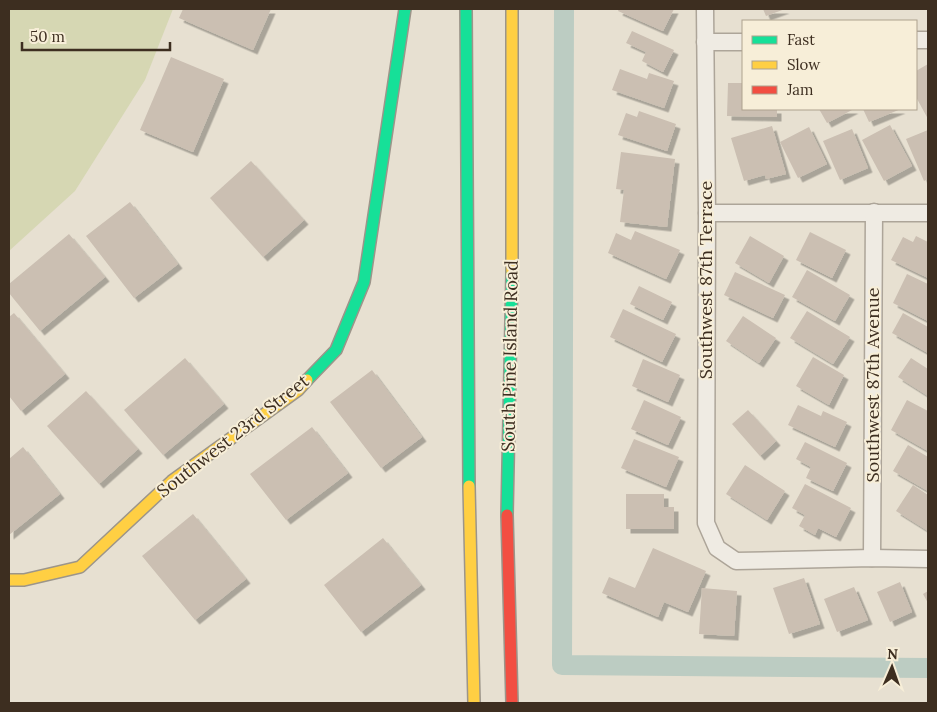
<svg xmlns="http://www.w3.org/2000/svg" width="937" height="712" viewBox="0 0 937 712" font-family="Lora,serif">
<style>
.green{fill:#d6d7b3}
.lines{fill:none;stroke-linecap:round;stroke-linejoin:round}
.canal{stroke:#bcccc2;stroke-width:20}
.building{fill:#cbbfb2;filter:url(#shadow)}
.street-casing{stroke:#ada599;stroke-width:19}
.fast-casing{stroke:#9c958a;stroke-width:14}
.slow-casing{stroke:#9c958a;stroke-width:14}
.jam-casing{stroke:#9c958a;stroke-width:14}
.street{stroke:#efebe3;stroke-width:16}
.fast{stroke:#16e098;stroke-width:11}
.slow{stroke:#ffcf43;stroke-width:11}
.jam{stroke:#f24e42;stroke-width:11}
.labels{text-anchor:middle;stroke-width:4;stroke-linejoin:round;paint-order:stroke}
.street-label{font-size:18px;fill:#3d2e20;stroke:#f7eed8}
</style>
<defs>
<filter id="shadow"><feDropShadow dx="4.5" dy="4.5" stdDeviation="0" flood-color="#0004"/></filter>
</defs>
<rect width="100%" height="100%" fill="#e7e0d1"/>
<polygon class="green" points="9,9 173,9 145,80 75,191 9,251"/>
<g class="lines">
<polyline class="canal" points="564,9 562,665 928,668"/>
</g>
<g class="building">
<polygon points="183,9 271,9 253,50 179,18"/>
<polygon points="619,9 674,9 663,31 618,11"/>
<polygon points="763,9 785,9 766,16"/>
<polygon points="632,31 674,50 663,72 642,61 646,52 626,43"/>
<polygon points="171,57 224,79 193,152 140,130"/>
<polygon points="928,64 928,119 916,97 916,71"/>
<polygon points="620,69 647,79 649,73 674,81 664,108 612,90"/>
<polygon points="728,83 743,83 743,109 777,109 777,117 727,116"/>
<polygon points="819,109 854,109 827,123"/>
<polygon points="863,109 901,109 869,122"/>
<polygon points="639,111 676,124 667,151 618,135 626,113 637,117"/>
<polygon points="890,125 912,166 884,181 862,140"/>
<polygon points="772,126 786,174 766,179 765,175 744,181 731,138"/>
<polygon points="809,127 827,164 798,178 780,142"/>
<polygon points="852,129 868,168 840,180 823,141"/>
<polygon points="928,130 928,179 924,181 906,139"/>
<polygon points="621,152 675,159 667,227 620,222 624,190 616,189"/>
<polygon points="251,161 304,220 263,257 210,198"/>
<polygon points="130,202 178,264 134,298 86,236"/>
<polygon points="635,231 680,250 666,279 608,253 616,233 631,240"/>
<polygon points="810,232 846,250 832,278 796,260"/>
<polygon points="69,234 105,277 40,331 9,293 9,284"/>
<polygon points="750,236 784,256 769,283 735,263"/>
<polygon points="916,236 928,242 928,278 891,260 903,237 913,242"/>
<polygon points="807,270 850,295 835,321 792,297"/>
<polygon points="735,272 785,295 773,318 724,295"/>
<polygon points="907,274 928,284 928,321 893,303"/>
<polygon points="639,286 672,302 663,320 630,304"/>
<polygon points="623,309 676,334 662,362 610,337"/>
<polygon points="807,311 850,337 833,364 790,338"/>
<polygon points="14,313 65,374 21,411 9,396 9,317"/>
<polygon points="903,313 928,327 928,353 892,333"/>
<polygon points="743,316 776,338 759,363 726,341"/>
<polygon points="813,357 844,375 829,405 796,386"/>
<polygon points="185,358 224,404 163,455 124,410"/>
<polygon points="911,358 928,369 928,396 898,377"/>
<polygon points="643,359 680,375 668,402 632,386"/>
<polygon points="372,370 422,437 381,468 330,402"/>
<polygon points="86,391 138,449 99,484 47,426"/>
<polygon points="644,400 681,417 668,445 631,429"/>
<polygon points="907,400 928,411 928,451 891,430"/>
<polygon points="798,405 821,416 823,411 847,422 835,447 788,425"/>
<polygon points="748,410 776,441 760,456 732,424"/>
<polygon points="312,427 348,473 286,520 250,474"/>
<polygon points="634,439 679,457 666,487 621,468"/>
<polygon points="805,442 847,463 833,491 806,478 811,467 796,459"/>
<polygon points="908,445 928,457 928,491 893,471"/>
<polygon points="23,447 60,494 9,535 9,459"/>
<polygon points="745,465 785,491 767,520 726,494"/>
<polygon points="805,484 851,508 836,537 818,528 815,535 799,526 805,515 792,508"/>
<polygon points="913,485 928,495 928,531 896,511"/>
<polygon points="626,494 664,494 664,507 674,507 674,529 626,529"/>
<polygon points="193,514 246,579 195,620 142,556"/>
<polygon points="383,538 421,585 361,632 324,585"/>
<polygon points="653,548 706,571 688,612 664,602 658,617 602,593 609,577 635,588"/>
<polygon points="804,578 820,624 789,634 773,588"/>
<polygon points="900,582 912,612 890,622 877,592"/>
<polygon points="854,587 868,620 837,632 824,599"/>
<polygon points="702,588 737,591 734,636 699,634"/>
<polygon points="928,591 928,603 923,594"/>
</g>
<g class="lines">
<g class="street-casing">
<g id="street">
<polyline points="705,9 707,213 706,523 717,548 736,561 872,558 928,559"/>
<polyline points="916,40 928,40"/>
<polyline points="705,42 743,42"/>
<polyline points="707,213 928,213"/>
<polyline points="872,558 874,212"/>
</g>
</g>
<g class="fast-casing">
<g id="fast">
<polyline points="466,9 469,486"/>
<polyline points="307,380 336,350 364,282 405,9"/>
<polyline points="507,515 512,273"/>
</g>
</g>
<g class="slow-casing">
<g id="slow">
<polyline points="512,9 512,273"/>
<polyline points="469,486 474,703"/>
<polyline points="9,580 24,580 80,567 172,481 298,390 307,380"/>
</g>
</g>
<g class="jam-casing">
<polyline id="jam" points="507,515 512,703"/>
</g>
<use href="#street" class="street"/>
<use href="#fast" class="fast"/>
<use href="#slow" class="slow"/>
<use href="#jam" class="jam"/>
</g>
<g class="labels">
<g class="street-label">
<text transform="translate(706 280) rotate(-90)" y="6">Southwest 87th Terrace</text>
<text transform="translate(510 356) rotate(-89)" y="6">South Pine Island Road</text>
<text transform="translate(873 385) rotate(-90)" y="6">Southwest 87th Avenue</text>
<text transform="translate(233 436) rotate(-38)" y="6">Southwest 23rd Street</text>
</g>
</g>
<rect width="937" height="712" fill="none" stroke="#3d2e20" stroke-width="20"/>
<rect x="742" y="20" width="175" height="90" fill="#f7eed8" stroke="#ada18e"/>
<rect x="752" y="36" width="25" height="8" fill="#16e098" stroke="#ada18e"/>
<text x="787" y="45" font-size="15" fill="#3d2e20">Fast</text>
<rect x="752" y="61" width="25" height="8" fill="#ffcf43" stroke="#ada18e"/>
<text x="787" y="70" font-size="15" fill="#3d2e20">Slow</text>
<rect x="752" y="86" width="25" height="8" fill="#f24e42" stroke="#ada18e"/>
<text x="787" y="95" font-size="15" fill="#3d2e20">Jam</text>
<g transform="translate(892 667) rotate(2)" stroke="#f7eed8" stroke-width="4" paint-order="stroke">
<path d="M0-4L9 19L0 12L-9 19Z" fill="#3d2e20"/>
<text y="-8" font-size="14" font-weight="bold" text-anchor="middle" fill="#3d2e20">N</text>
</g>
<path d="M22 42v8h148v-8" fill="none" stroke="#3d2e20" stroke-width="2.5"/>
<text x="30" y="42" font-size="15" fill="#3d2e20" stroke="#f7eed8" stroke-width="4" paint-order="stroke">50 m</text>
</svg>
